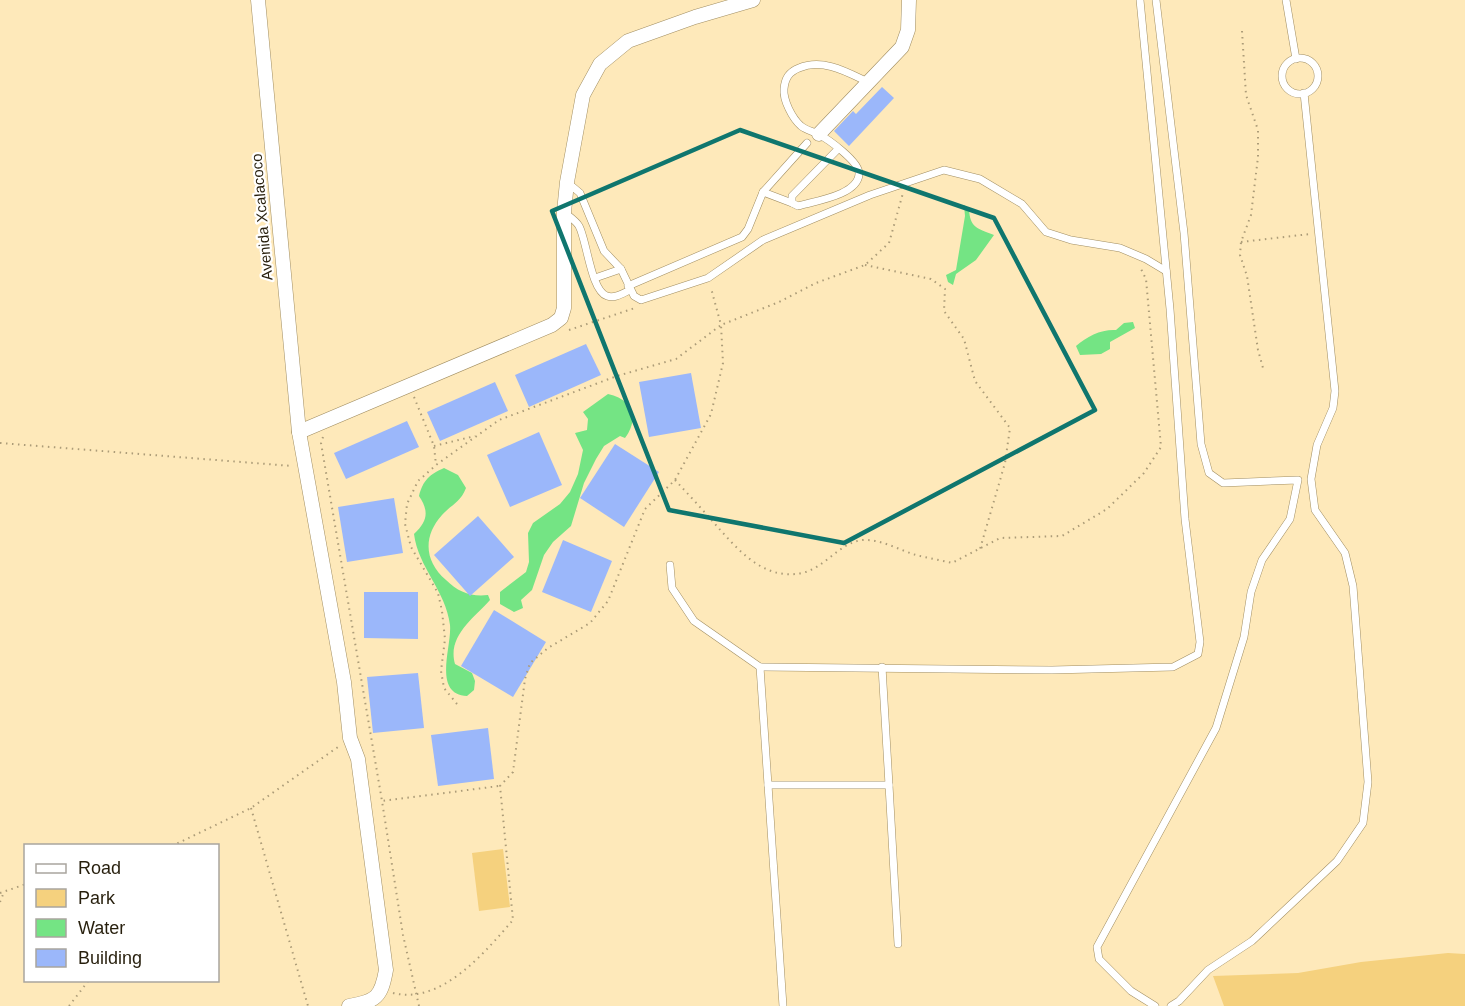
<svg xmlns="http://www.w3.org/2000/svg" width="1465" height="1006" viewBox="0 0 1465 1006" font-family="Arial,sans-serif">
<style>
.green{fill:#f5d17e}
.water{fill:#74e484}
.building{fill:#9bb7fa}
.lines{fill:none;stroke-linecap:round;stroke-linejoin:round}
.service-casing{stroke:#a18e62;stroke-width:8}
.minor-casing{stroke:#a18e62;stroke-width:15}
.path{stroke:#ac9c78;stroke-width:2;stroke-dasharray:1.5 4.5;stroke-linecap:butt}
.service{stroke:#fff;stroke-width:7}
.minor{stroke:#fff;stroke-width:14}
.marked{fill:none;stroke:#0f766e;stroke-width:4.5;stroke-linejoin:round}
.labels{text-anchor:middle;stroke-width:4.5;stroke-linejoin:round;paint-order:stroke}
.street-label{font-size:15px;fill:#271f0d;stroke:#fff}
</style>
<rect width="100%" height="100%" fill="#fee9ba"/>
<g class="green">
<polygon points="503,849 510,907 479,911 472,853"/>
<polygon points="1448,953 1465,954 1465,1006 1224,1006 1213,976 1298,973 1361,962"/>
</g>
<g class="water">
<path d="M964 205 969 209C970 228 977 228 994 235L976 260 956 274 953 285 948 282 946 275 956 270 965 216Z"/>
<path d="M1133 322 1135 328 1110 342V349L1101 354 1080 355 1076 346C1087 336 1102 329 1116 330L1124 323Z"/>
<path d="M608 394C632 399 640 418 625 438L620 436 604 446 596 459 584 483 571 526 553 542 544 555 532 590 521 600 523 608 514 612 500 604V592L526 572 529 562 528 533 533 523 560 504 570 492 578 474 583 450 575 433 587 430 588 419 583 412Z"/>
<path d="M444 468 458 475 466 488C460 503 452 504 442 515 423 536 424 561 446 580 458 592 471 597 488 595L490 600C474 618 447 636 455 664L472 673 475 681 474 690 467 696C432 694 452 647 450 625 446 591 418 567 414 534 428 521 429 511 419 496 423 480 430 474 444 468Z"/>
</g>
<g class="building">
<polygon points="882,87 894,98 849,146 834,131 853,111 856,114"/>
<polygon points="586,344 601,375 529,407 515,375"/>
<polygon points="691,373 701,428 649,437 639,382"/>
<polygon points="495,382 508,411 440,441 427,412"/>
<polygon points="407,421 419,447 346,479 334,453"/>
<polygon points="539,432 562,485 510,507 487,455"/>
<polygon points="615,444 659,472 624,527 580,498"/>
<polygon points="394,498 403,553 347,562 338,507"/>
<polygon points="478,516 514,557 470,596 434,555"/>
<polygon points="563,540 612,561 591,612 542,592"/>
<polygon points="364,592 418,592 418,639 364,638"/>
<polygon points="494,610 546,642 513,697 461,666"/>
<polygon points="418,673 424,728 373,733 367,677"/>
<polygon points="488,728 494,779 438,786 431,735"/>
</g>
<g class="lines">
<g class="service-casing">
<g id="service">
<polyline points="1286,0 1296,59"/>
<circle cx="1300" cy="76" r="18"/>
<path d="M838 149 792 196V203L798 206C815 201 858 195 859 174 860 162 828 139 818 134 812 131 806 130 801 126 792 118 783 100 784 89 785 78 789 72 799 68 823 58 847 72 868 82"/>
<polyline points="568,183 580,193 604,251 621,269 634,296 641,300 708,278 763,240 870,195 944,170 980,179 1022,204 1046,232 1071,240 1120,248 1146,259 1166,271"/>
<polyline points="763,192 792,203"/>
<path d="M565 213C570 217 576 221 579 226 587 241 591 291 607 296 615 299 623 293 630 290"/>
<polyline points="595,278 621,269"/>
<polyline points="628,286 742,237 748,229 763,192 807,143"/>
<polyline points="670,565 672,588 694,621 760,667 1052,670 1173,667 1198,654 1200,642 1185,519 1170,309 1140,0"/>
<polyline points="760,667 783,1006"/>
<polyline points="768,785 889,785 882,667"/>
<polyline points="889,785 898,944"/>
<polyline points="1155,1006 1131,991 1099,959 1097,947 1216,728 1244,637 1251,592 1262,560 1290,519 1298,480 1223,483 1209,473 1201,444 1184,233 1156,0"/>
<polyline points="1171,1006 1179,1001 1208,970 1252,941 1337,861 1363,823 1368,782 1353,586 1345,553 1315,510 1311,479 1317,445 1333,408 1335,391 1304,93"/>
</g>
</g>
<g class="minor-casing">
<g id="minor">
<path d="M258 0 299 432 344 682 350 738 358 759 386 970C381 998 376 1001 349 1006"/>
<polyline points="819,134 902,47 908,30 909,0"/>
<polyline points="299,432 552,325 561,318 564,308 564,212 567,182 583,95 600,64 628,41 695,17 753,0"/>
</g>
</g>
<g class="path">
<polyline points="1242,31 1246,95 1258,130 1258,157 1251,215 1241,242 1240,255 1247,276 1258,350 1263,368"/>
<polyline points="1241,242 1310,234"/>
<polyline points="865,265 931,279 945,289 944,311 964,339 975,381 1010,428 1005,463 980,549"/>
<polyline points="569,330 635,308"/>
<polyline points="414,397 434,446 436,465"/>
<polyline points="323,437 321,443 382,801"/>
<polyline points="0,443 292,466"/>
<polyline points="434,446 475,436"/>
<path d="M675 480C688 494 702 509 715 524 738 550 764 581 802 573 825 568 840 542 863 540 881 539 899 550 916 555 928 558 940 560 952 563L1000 538 1062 536 1107 509 1144 473 1161 447 1146 279 1140 267"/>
<polyline points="457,704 444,688 441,671 445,639 442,611 438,593 411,547 405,524 407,504 418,481 436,465 499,420 617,376 676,359 721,325 711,288"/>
<polyline points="251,808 308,1006"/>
<polyline points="172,846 251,808 338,747"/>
<polyline points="0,893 26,884"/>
<polyline points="0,902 4,892"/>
<path d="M393 993C442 1005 485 952 513 920L500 786 513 772 525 679 530 663 548 648 590 623 608 601 645 509 675 480 711 414 723 363 721 325 779 302 816 283 865 265 889 243 903 193"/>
<polyline points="69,1006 89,980"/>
<polyline points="419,1006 403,935 382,801 499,786"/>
</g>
<use href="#service" class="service"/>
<use href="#minor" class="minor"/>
</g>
<path class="marked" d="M740 130 994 218 1095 410 844 543 669 510 552 211Z"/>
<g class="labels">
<g class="street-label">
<text transform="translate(262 217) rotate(-95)" y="5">Avenida Xcalacoco</text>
</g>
</g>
<rect x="24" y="844" width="195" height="138" fill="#ffffff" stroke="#a9a59e" stroke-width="1.5"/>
<rect x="36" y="864" width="30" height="9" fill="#ffffff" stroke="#a9a59e" stroke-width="1.5"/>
<text x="78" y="874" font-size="18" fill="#271f0d">Road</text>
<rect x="36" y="889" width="30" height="18" fill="#f5d17e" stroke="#a9a59e" stroke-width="1.5"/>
<text x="78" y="904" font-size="18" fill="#271f0d">Park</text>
<rect x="36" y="919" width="30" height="18" fill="#74e484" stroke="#a9a59e" stroke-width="1.5"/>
<text x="78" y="934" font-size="18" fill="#271f0d">Water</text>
<rect x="36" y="949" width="30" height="18" fill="#9bb7fa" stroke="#a9a59e" stroke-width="1.5"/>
<text x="78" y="964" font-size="18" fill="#271f0d">Building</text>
</svg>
